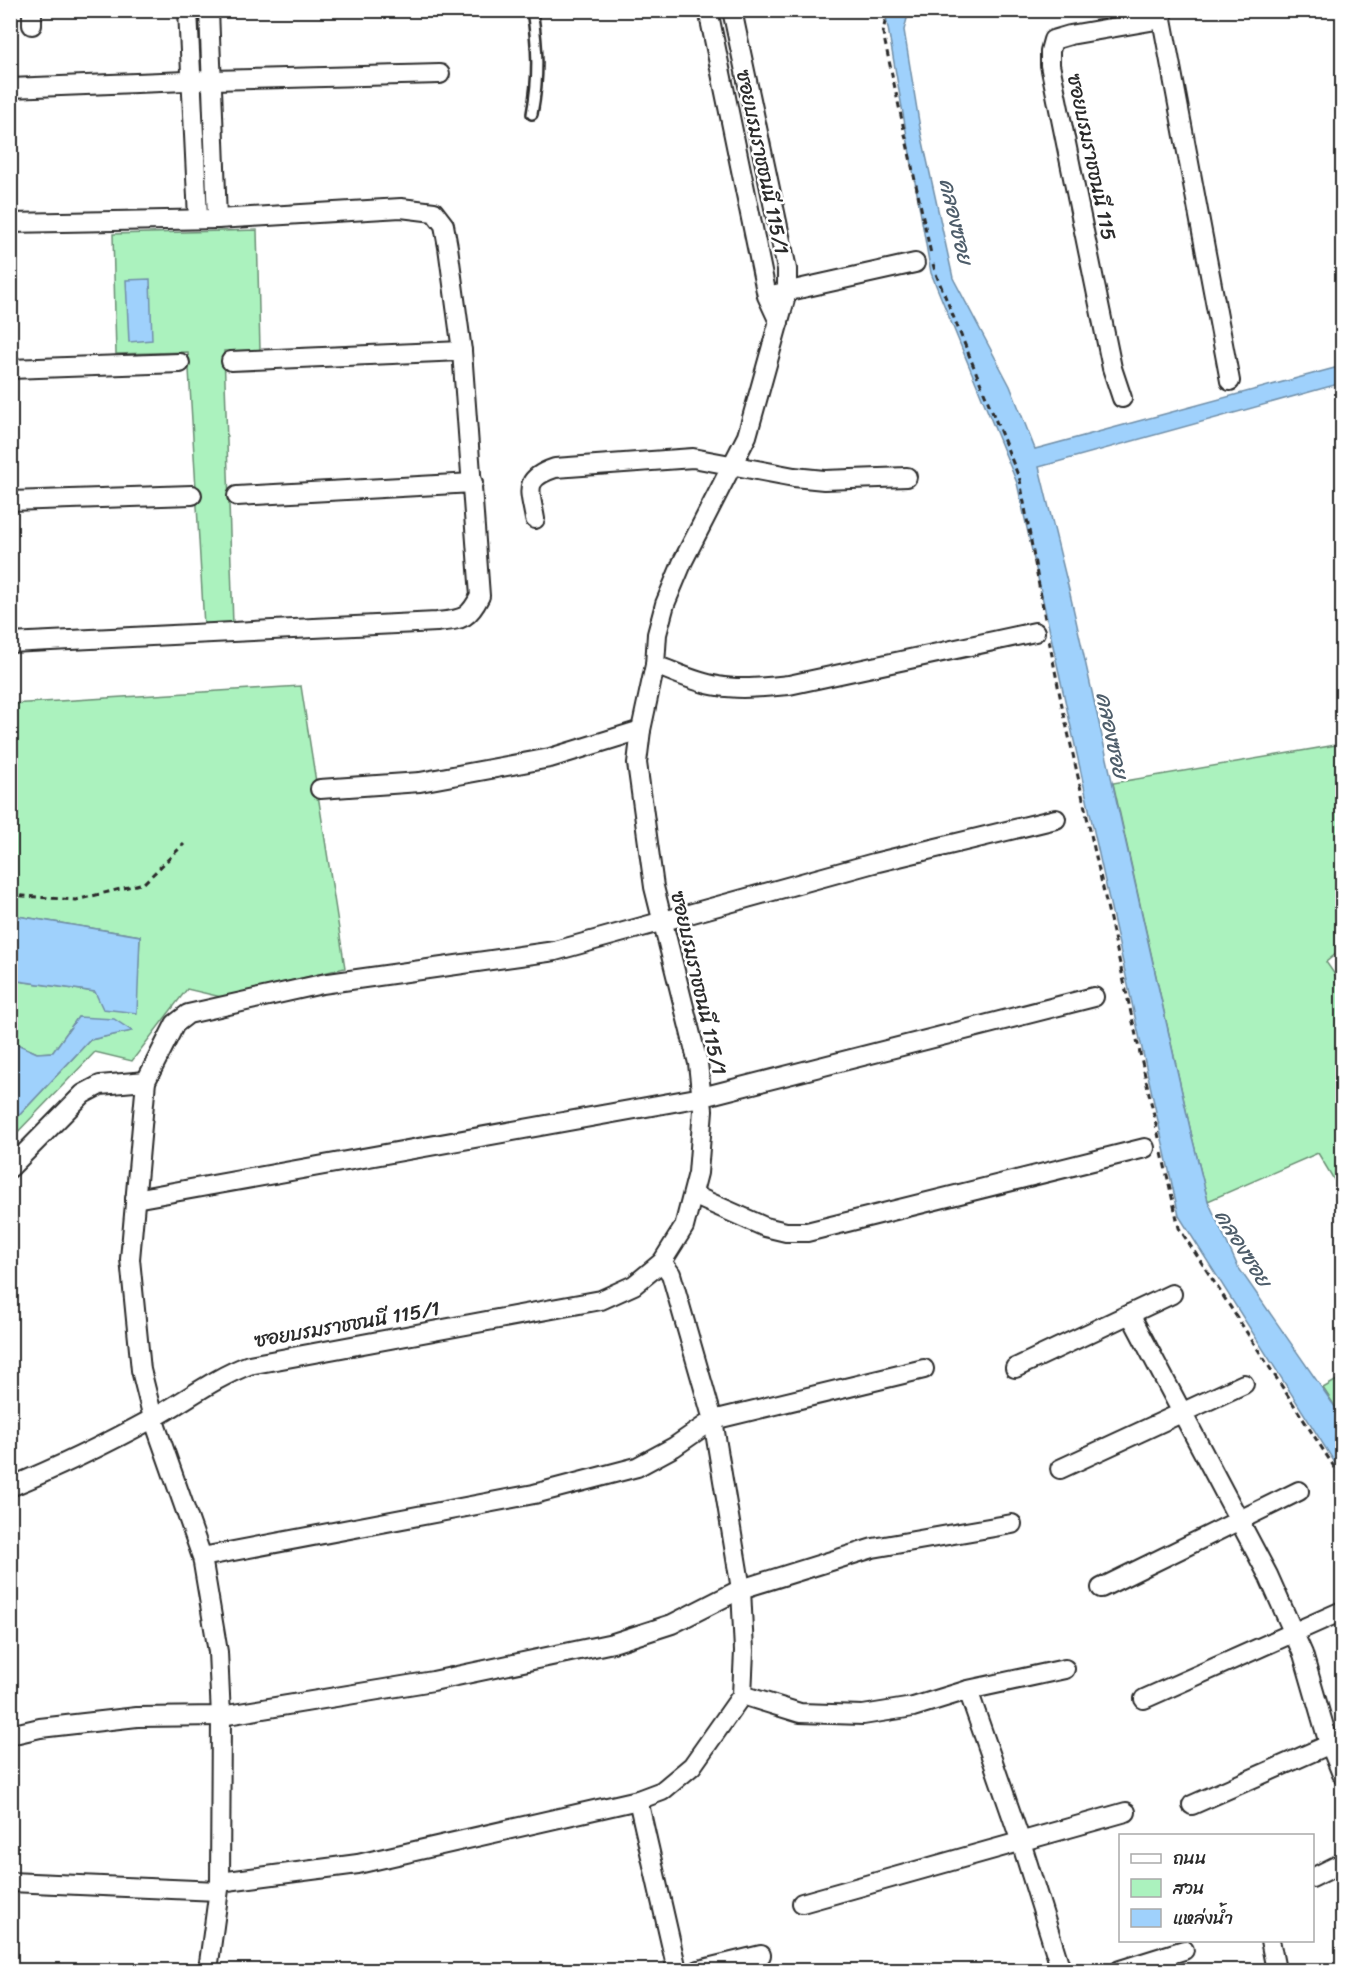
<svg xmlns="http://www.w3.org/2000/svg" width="1353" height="1981" viewBox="0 0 1353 1981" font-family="Sriracha,'Playpen Sans Thai',sans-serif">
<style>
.green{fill:#abf2be;stroke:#6b8e74;stroke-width:1.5}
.water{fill:#9fd1fc;stroke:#718fa8;stroke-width:1.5}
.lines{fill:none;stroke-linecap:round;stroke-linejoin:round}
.service-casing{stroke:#2b2b2b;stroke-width:14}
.minor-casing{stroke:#2b2b2b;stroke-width:22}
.path{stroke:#2b2b2b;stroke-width:3;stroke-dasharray:6 4.5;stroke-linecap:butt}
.service{stroke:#fff;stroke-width:9}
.minor{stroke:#fff;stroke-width:18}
.labels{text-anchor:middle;stroke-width:5;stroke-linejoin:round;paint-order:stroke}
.street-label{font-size:20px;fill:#2b2b2b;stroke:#fff}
.water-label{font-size:21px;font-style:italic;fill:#4e5d6a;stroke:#fff}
</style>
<rect width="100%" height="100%" fill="#fff"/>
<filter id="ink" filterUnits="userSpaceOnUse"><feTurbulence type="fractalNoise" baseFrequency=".0167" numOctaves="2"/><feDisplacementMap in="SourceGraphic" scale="12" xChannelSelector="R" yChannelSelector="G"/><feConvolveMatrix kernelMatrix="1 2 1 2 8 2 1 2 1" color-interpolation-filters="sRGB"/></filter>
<g filter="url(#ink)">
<g class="green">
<polygon points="257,230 260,350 224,351 233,625 204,626 188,352 116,354 113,234"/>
<polygon points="301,686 345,968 221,997 187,989 132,1061 95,1052 11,1139 11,1124 90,1040 131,1031 78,1017 53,1052 37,1053 17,1044 11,1045 11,980 96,992 136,1013 140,936 11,915 11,704"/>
<polygon points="1342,744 1342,949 1326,962 1342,985 1342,1193 1318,1153 1208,1201 1192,1137 1113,783"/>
<polygon points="1342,1377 1342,1417 1323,1388"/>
</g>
<g class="water">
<polygon points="885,11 909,11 904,30 920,128 953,278 1010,386 1035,449 1342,366 1342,383 1039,467 1070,594 1192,1137 1208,1201 1238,1267 1342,1417 1342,1474 1179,1216 1017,483 931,273"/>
<polygon points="150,279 152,340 129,342 126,280"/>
<polygon points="11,915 140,936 137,1013 103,1009 95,992 11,980"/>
<polygon points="78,1017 114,1019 132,1031 90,1040 11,1124 11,1045 17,1044 37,1053 53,1052"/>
</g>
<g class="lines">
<g class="service-casing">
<path id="service" d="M532 10C538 49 539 76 532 114"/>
</g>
<g class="minor-casing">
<g id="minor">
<polyline points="32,10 32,25"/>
<polyline points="188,10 198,218"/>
<polyline points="209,10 217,219"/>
<polyline points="708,10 767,296 779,322"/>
<polyline points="1162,19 1230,381"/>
<polyline points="10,88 212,80 440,74"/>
<path d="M10 223 217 219 401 208 434 212 444 225 448 247 462 351 480 596C468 620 462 619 437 622L10 643"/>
<polyline points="776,294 915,263"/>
<polyline points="231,361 462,351"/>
<polyline points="10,369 180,363"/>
<polyline points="1122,398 1112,368 1050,65 1050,51 1053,40 1070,35 1162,19 1161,10"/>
<polyline points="237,496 473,483"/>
<polyline points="10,501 192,495"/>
<path d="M535 519C530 490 522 479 555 468L693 458 794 477 824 480 907 477"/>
<path d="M655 665C675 672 696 683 718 686 740 690 766 687 789 685L1035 632"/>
<polyline points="320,789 420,782 550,758 641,730"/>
<polyline points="10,1168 83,1094 100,1085 146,1081"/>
<polyline points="693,1195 765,1227 786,1232 807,1232 1145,1148"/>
<polyline points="135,1199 702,1097 1094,997"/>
<polyline points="1130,1314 1268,1575 1303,1654 1327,1737 1342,1774"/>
<polyline points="1015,1368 1172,1294"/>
<polyline points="1060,1469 1244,1384"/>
<path d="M10 1487C59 1467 106 1444 152 1419 185 1401 214 1378 249 1365L601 1300 634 1285 662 1262 684 1227 698 1173 703 1110 698 1063 654 887 637 763 641 730 655 665 657 634 665 604 683 561 747 436 787 292V269L732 10"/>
<polyline points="202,1557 534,1494 637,1467 674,1447 713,1420 924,1369"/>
<polyline points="1101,1588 1299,1491"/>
<polyline points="968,1690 1021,1842 1061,1970"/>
<polyline points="742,1695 800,1713 863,1715 913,1707 968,1690 1065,1669"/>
<polyline points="1144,1699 1342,1611"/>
<polyline points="10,1735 40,1728 137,1717 221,1716 433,1681 613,1643 672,1624 741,1589 873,1548 1012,1524"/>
<polyline points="638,1800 677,1970"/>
<polyline points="1192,1805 1342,1739"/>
<polyline points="1312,1878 1342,1863"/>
<polyline points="10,1882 218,1891"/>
<polyline points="220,1882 358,1864 638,1800 662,1791 692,1766 742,1695 744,1651 741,1589 713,1420 671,1274 662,1262"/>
<polyline points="802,1903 1126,1812"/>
<polyline points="1270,1940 1276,1970"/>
<polyline points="208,1970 220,1882 221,1716 218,1652 202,1557 153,1418 141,1370 130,1259 146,1081 175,1024 188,1014 322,984 555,951 874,863 1056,819"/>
<polyline points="699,1970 761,1955"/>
<polyline points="1120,1970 1184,1950"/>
</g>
</g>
<g class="path">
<polyline points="887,10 883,33 931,254"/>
<polyline points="933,264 936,274 1020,480 1045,619"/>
<polyline points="1049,640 1061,701 1159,1138"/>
<polyline points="10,895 76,900 144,883 184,844"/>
<polyline points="1162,1153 1179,1228 1342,1479"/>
</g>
<use href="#service" class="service"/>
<use href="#minor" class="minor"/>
</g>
</g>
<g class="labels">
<g class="street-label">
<text transform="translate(1092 157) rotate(78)" y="7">ซอยบรมราชชนนี 115</text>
<text transform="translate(763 162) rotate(78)" y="7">ซอยบรมราชชนนี 115/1</text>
<text transform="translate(699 983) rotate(77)" y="7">ซอยบรมราชชนนี 115/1</text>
<text transform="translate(347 1324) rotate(-10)" y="7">ซอยบรมราชชนนี 115/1</text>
</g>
<g class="water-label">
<text transform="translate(956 221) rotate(77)" y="7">คลองซอย</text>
<text transform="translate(1112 735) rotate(78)" y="7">คลองซอย</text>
<text transform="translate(1243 1248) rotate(58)" y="7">คลองซอย</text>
</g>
</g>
<rect width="1353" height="1981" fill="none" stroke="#fff" stroke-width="36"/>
<rect x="18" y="18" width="1317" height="1945" fill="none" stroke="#2b2b2b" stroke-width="2" filter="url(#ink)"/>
<rect x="1119" y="1834" width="195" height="108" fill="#ffffff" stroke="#aaaaaa" stroke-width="1.5"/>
<rect x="1131" y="1854" width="30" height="9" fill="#ffffff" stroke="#aaaaaa" stroke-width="1.5"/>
<text x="1173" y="1864" font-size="18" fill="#2b2b2b">ถนน</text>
<rect x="1131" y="1879" width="30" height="18" fill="#abf2be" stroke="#aaaaaa" stroke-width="1.5"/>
<text x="1173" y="1894" font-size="18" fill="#2b2b2b">สวน</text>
<rect x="1131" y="1909" width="30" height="18" fill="#9fd1fc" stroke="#aaaaaa" stroke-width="1.5"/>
<text x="1173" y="1924" font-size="18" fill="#2b2b2b">แหล่งน้ำ</text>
</svg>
